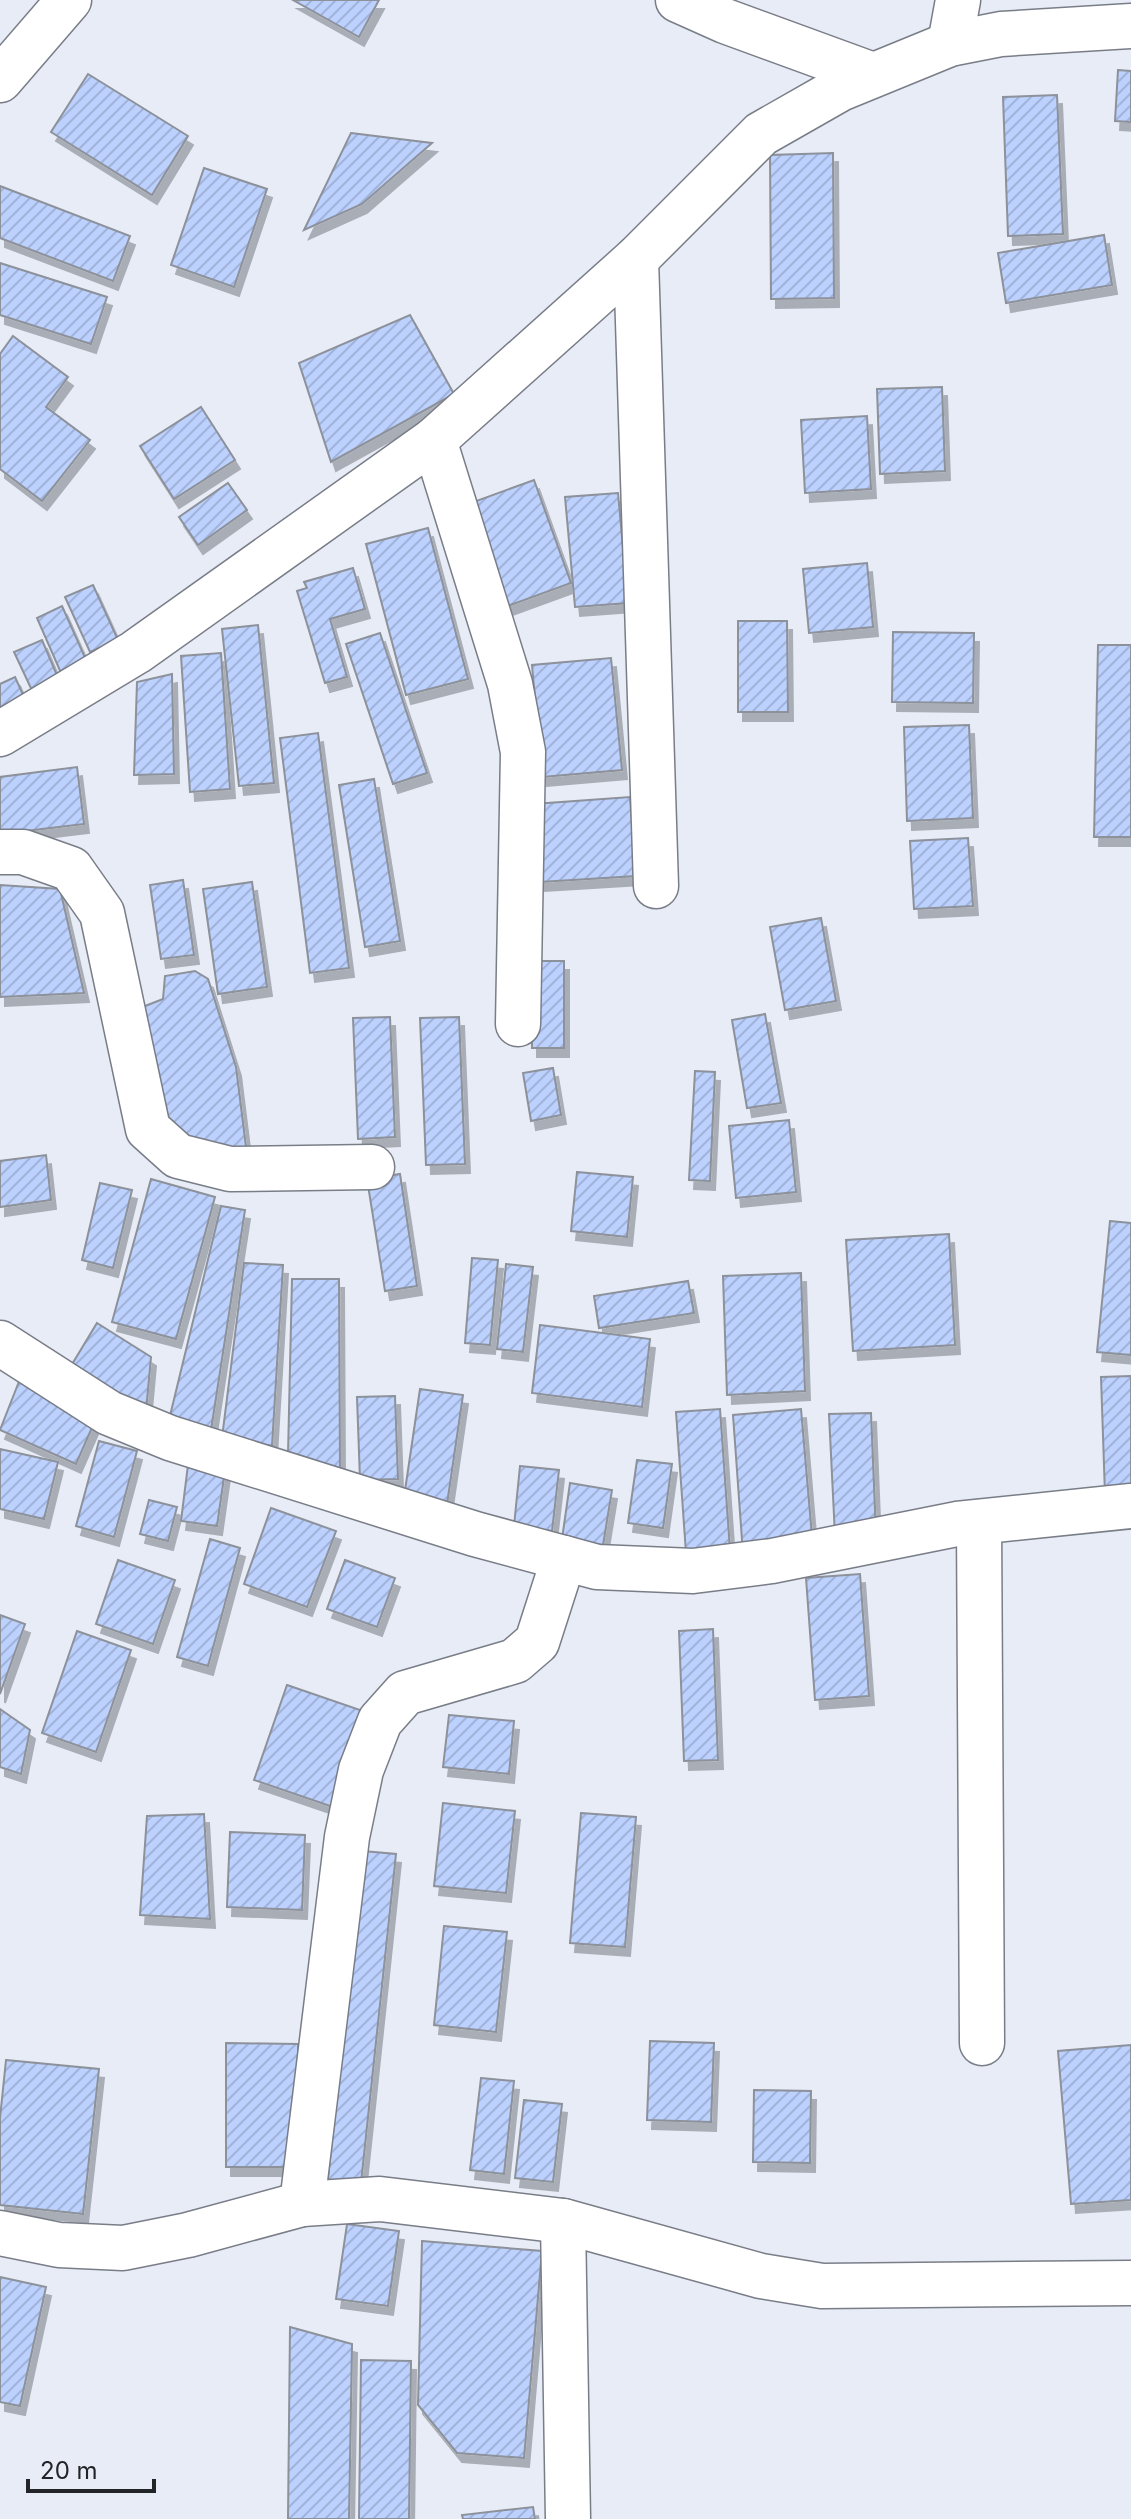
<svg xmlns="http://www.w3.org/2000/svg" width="1131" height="2519" viewBox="0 0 1131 2519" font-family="Inter,sans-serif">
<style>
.building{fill:url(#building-hatch);stroke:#8c919a;stroke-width:2;filter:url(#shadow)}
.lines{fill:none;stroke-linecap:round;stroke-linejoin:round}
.minor-casing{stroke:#797d87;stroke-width:47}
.minor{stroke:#fff;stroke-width:44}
</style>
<defs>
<pattern id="building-hatch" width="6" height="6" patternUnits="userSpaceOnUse" patternTransform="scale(2)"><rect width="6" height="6" fill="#bcd1fe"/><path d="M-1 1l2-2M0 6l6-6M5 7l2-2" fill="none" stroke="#a1b3da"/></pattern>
<filter id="shadow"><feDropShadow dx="5" dy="9" stdDeviation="0" flood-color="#0004"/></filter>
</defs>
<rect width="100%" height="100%" fill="#e7ecf7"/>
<g class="building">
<polygon points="293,0 379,0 359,37"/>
<polygon points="1118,70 1131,71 1131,122 1115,121"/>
<polygon points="88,74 188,136 152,195 51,132"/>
<polygon points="1057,95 1063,234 1008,236 1003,97"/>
<polygon points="351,133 432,143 362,204 304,230"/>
<polygon points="833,153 834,298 771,299 770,155"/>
<polygon points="204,168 267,189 234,287 171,265"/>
<polygon points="0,186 130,236 113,281 0,238"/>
<polygon points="1104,235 1112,285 1006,303 998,253"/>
<polygon points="0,263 107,297 91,344 0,315"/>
<polygon points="410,315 454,394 331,462 299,363"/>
<polygon points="13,336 68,377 46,407 90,440 42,501 0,469 0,354"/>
<polygon points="942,387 945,471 880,474 877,389"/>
<polygon points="201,407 235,460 174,499 140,446"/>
<polygon points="867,416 871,489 805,493 801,420"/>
<polygon points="534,480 571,583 505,607 468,504"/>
<polygon points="228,483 247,510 198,545 179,517"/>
<polygon points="618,493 628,603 575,607 565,497"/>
<polygon points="428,528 468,679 406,695 366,544"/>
<polygon points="867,563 873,627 809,633 803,569"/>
<polygon points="353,568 365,609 330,619 347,677 325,683 297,591 307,588 304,582"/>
<polygon points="93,585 118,640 90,652 65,597"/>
<polygon points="62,606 87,662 61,673 37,618"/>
<polygon points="738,621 787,621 788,712 738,712"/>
<polygon points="258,625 274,783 239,786 222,629"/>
<polygon points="893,632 974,633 973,703 892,702"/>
<polygon points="380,633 427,773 393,784 346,644"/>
<polygon points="42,640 62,687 36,699 14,652"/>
<polygon points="1098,645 1131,645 1131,837 1094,837"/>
<polygon points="221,653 230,789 190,792 181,656"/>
<polygon points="611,658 622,770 542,777 532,665"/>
<polygon points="172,674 174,774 134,775 137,682"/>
<polygon points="15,677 29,708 0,721 0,684"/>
<polygon points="969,725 973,818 907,821 904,727"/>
<polygon points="318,733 349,968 310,973 280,738"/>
<polygon points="77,767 84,824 0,834 0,777"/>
<polygon points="374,779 400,941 365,947 339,785"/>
<polygon points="630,797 636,876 540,882 534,804"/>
<polygon points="968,838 973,906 914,909 910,841"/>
<polygon points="183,880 194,955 161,959 150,885"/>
<polygon points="252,882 267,987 218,994 203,889"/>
<polygon points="0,885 60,889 84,993 0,997"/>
<polygon points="821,918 836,1001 785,1010 770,927"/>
<rect x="532" y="961" width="32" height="87"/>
<polygon points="195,971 208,979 236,1067 247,1155 177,1141 145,1072 135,1010 163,999 165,976"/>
<polygon points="765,1014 781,1103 747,1108 732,1020"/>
<polygon points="390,1017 395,1137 358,1139 353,1018"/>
<polygon points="459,1017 465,1164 426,1165 420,1018"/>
<polygon points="553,1068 561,1115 531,1121 523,1073"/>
<polygon points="695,1071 715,1072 710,1181 689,1180"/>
<polygon points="789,1120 796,1192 736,1198 729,1126"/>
<polygon points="46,1155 51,1200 0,1207 0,1161"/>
<polygon points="577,1172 633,1177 627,1237 571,1231"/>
<polygon points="400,1174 417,1286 385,1291 367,1179"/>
<polygon points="151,1179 215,1197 176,1339 112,1322"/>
<polygon points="100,1183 132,1190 113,1268 82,1260"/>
<polygon points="221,1206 245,1210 211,1430 168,1424"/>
<polygon points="1110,1221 1131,1223 1131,1355 1097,1352"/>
<polygon points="949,1234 955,1345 853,1351 846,1240"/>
<polygon points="472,1258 498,1260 490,1345 465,1343"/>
<polygon points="244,1263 283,1265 272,1446 222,1438"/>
<polygon points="506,1264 533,1267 523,1352 497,1349"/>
<polygon points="801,1273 805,1391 727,1395 723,1276"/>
<polygon points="292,1279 339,1279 340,1469 288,1455"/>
<polygon points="688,1281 694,1313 599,1328 594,1296"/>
<polygon points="97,1323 151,1357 146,1411 71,1366"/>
<polygon points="540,1325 650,1339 642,1407 532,1393"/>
<polygon points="1131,1376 1131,1494 1105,1495 1101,1377"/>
<polygon points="20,1379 98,1414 76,1464 0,1430"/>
<polygon points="420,1389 463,1395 446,1511 403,1504"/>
<polygon points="395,1396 398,1479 360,1480 357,1397"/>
<polygon points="720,1409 730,1550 686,1553 676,1412"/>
<polygon points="801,1409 813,1548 743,1554 733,1415"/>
<polygon points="871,1413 876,1534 835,1536 829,1414"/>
<polygon points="99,1441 137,1451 114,1537 76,1526"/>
<polygon points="0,1449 58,1462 44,1519 0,1509"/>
<polygon points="637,1460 672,1464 663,1528 628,1523"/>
<polygon points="188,1465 225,1470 217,1526 181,1521"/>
<polygon points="520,1466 559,1470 552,1531 514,1526"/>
<polygon points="570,1483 612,1490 603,1545 562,1539"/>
<polygon points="149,1500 177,1507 168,1541 140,1534"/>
<polygon points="271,1508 336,1531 307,1607 244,1584"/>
<polygon points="210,1539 240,1548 208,1666 177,1657"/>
<polygon points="118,1560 175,1580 153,1644 96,1624"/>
<polygon points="345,1560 395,1578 377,1627 327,1609"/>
<polygon points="860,1574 869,1696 815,1700 806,1578"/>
<polygon points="0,1615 25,1624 0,1694"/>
<polygon points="713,1629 718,1760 684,1761 679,1631"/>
<polygon points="77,1631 131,1650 96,1752 42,1733"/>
<polygon points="287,1685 366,1712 333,1807 254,1780"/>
<polygon points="0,1709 30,1730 21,1774 0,1767"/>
<polygon points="449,1715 514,1721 509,1774 443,1767"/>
<polygon points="443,1803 515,1811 506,1893 434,1886"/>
<polygon points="581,1813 636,1817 625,1947 570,1943"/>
<polygon points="204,1814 210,1919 140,1915 147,1816"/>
<polygon points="230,1832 305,1835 302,1910 227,1907"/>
<polygon points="363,1851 396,1854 360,2192 327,2188"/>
<polygon points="444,1926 507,1932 496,2032 434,2025"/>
<polygon points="650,2041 714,2043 711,2122 647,2120"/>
<polygon points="226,2043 298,2044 298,2167 226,2167"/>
<polygon points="1131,2045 1131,2200 1071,2204 1058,2051"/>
<polygon points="6,2060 99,2069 83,2214 0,2205 0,2118"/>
<polygon points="481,2078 514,2081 504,2174 470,2170"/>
<polygon points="754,2090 811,2091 810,2163 753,2162"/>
<polygon points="524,2100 562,2104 553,2182 515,2178"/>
<polygon points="347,2224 399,2231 388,2306 336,2299"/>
<polygon points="422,2241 542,2251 524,2458 457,2453 418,2405"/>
<polygon points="0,2277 46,2287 20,2406 0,2402"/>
<polygon points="290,2327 352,2344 349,2519 288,2519"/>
<polygon points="361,2360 411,2361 409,2519 359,2519"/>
<polygon points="533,2507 535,2519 463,2519 462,2515"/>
</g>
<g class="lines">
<g class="minor-casing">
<g id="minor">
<polyline points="678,0 725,21 873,75"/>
<polyline points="950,44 958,0"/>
<polyline points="0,80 69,0"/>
<polyline points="636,259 656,886"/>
<polyline points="434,440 510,684 523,752 518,1024"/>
<polyline points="0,734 136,652 434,440 636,259 761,134 840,89 950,44 1001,34 1131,26"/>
<polyline points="0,852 23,852 71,869 102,913 148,1129 178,1156 230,1169 372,1167"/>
<polyline points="0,1343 109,1413 170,1438 475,1534 597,1567 693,1571 772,1561 957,1524 1131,1506"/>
<polyline points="979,1522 982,2043"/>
<polyline points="302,2204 347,1837 361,1770 380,1721 405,1693 515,1661 537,1642 564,1558"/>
<polyline points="563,2221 568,2519"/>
<polyline points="0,2233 59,2245 123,2248 188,2235 302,2204 380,2199 563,2221 761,2276 822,2286 1131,2283"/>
</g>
</g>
<use href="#minor" class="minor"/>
</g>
<path d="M28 2479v12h126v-12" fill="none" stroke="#222427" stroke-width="4"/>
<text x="40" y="2479" font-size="24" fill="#222427" stroke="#e7ecf7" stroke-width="6" paint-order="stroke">20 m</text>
</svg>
